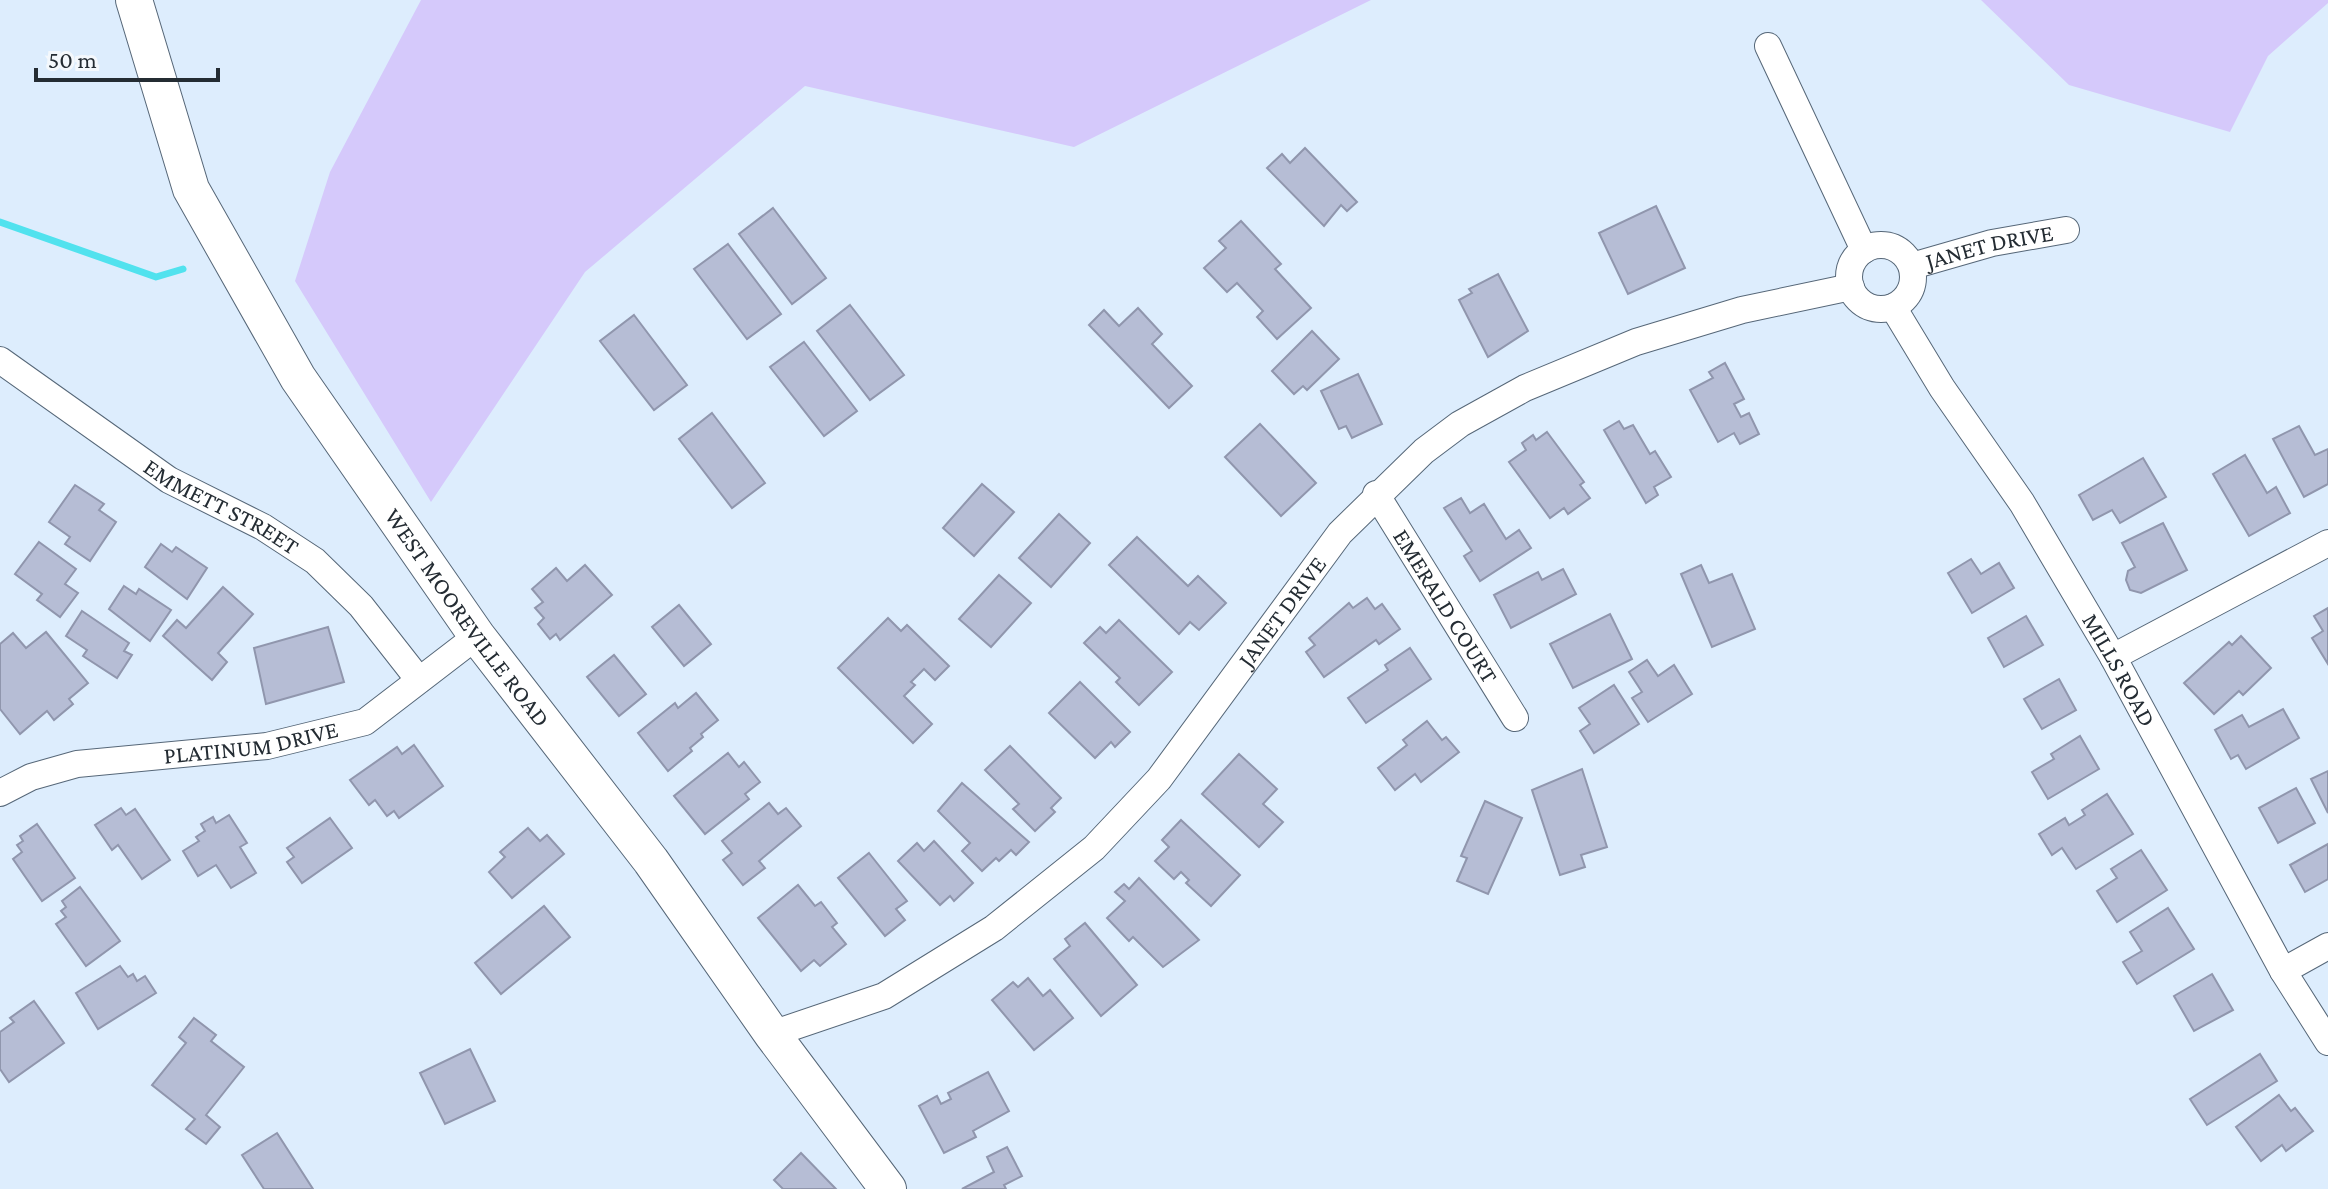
<svg xmlns="http://www.w3.org/2000/svg" width="2328" height="1189" viewBox="0 0 2328 1189" font-family="'Crimson Pro',serif">
<style>
.green{fill:#d5c9fb}
.lines{fill:none;stroke-linecap:round;stroke-linejoin:round}
.stream{stroke:#51e2ee;stroke-width:7}
.building{fill:#b6bdd5;stroke:#9096ad;stroke-width:2}
.minor-casing{stroke:#566778;stroke-width:28}
.secondary-casing{stroke:#566778;stroke-width:38}
.minor{stroke:#fff;stroke-width:26}
.secondary{stroke:#fff;stroke-width:36}
.labels{text-anchor:middle;stroke-width:7;stroke-linejoin:round;paint-order:stroke}
.street-label{font-size:24px;fill:#242c33;stroke:#f4f8fc}
</style>
<rect width="100%" height="100%" fill="#ddedfd"/>
<g class="green">
<polygon points="421,0 1371,0 1074,147 805,86 585,272 431,502 295,281 330,172"/>
<polygon points="1981,0 2328,0 2328,3 2268,56 2230,132 2069,85"/>
</g>
<g class="lines">
<polyline class="stream" points="0,222 156,277 183,269"/>
</g>
<g class="building">
<polygon points="1305,148 1357,202 1347,211 1341,205 1324,226 1267,168 1282,154 1290,163"/>
<polygon points="1656,206 1685,268 1628,294 1599,233"/>
<polygon points="773,208 826,278 792,304 739,234"/>
<polygon points="1241,221 1281,264 1275,269 1311,308 1277,339 1257,317 1263,311 1237,283 1227,292 1204,268 1226,248 1219,241"/>
<polygon points="728,244 781,314 747,339 694,269"/>
<polygon points="1498,274 1528,331 1488,357 1459,300 1472,293 1469,289"/>
<polygon points="850,305 904,375 870,400 817,331"/>
<polygon points="1138,308 1162,334 1152,344 1192,386 1169,408 1089,325 1104,310 1119,326"/>
<polygon points="634,315 687,385 654,410 600,341"/>
<polygon points="1312,331 1339,359 1307,390 1303,386 1294,394 1272,371"/>
<polygon points="804,342 857,411 824,436 770,367"/>
<polygon points="1725,363 1744,399 1734,404 1741,417 1749,413 1759,434 1740,444 1734,433 1718,442 1690,390 1713,378 1709,372"/>
<polygon points="1358,374 1382,424 1352,438 1346,426 1339,429 1321,391"/>
<polygon points="712,413 765,483 732,508 679,439"/>
<polygon points="1619,421 1624,429 1633,425 1650,454 1655,451 1671,477 1654,487 1658,495 1646,503 1604,430"/>
<polygon points="1260,424 1316,483 1281,516 1225,457"/>
<polygon points="2299,426 2315,455 2328,449 2328,484 2304,497 2273,439"/>
<polygon points="1547,432 1584,482 1580,485 1590,498 1568,514 1564,508 1550,518 1509,462 1526,450 1522,443 1533,435 1536,440"/>
<polygon points="2245,455 2267,493 2276,487 2290,513 2249,536 2213,474"/>
<polygon points="2143,458 2166,497 2120,523 2112,510 2093,520 2079,495"/>
<polygon points="982,484 1014,512 974,556 943,528"/>
<polygon points="75,485 104,504 99,510 116,522 90,561 65,544 70,537 49,522"/>
<polygon points="1461,498 1470,513 1484,504 1506,539 1519,530 1531,548 1480,581 1464,556 1472,551 1444,508"/>
<polygon points="1059,514 1090,543 1051,587 1019,558"/>
<polygon points="2163,523 2187,570 2141,593 2130,590 2126,580 2128,571 2135,567 2122,543"/>
<polygon points="1137,537 1188,586 1198,576 1226,603 1199,630 1190,622 1179,634 1109,565"/>
<polygon points="39,542 76,569 65,584 78,593 60,617 37,600 42,594 15,574"/>
<polygon points="161,544 172,552 176,547 207,568 187,599 145,567"/>
<polygon points="1971,559 1981,574 1999,563 2014,588 1972,613 1948,573"/>
<polygon points="585,565 612,595 560,640 556,634 550,639 538,624 544,618 535,608 543,602 532,589 556,568 567,581"/>
<polygon points="1701,565 1709,583 1732,574 1755,629 1712,647 1681,574"/>
<polygon points="1563,569 1576,594 1511,628 1494,595 1538,572 1542,580"/>
<polygon points="999,575 1031,603 991,647 959,619"/>
<polygon points="124,586 136,594 139,589 171,610 150,641 109,609"/>
<polygon points="223,587 253,614 218,653 227,662 212,680 163,636 177,620 186,628"/>
<polygon points="1367,598 1375,609 1382,604 1400,629 1379,644 1376,640 1324,677 1306,652 1315,645 1309,638 1349,603 1353,608"/>
<polygon points="679,605 711,644 684,666 652,627"/>
<polygon points="2328,608 2328,664 2312,638 2323,631 2314,616"/>
<polygon points="82,611 129,643 124,651 132,655 117,678 83,656 87,650 66,636"/>
<polygon points="1610,614 1632,659 1573,688 1550,644"/>
<polygon points="2026,616 2043,645 2004,667 1988,638"/>
<polygon points="888,618 901,631 907,625 949,666 935,680 924,669 911,682 915,685 904,696 932,724 913,743 838,668"/>
<polygon points="1119,620 1172,672 1139,705 1116,682 1120,678 1084,643 1100,627 1106,633"/>
<polygon points="328,627 344,682 266,704 254,648"/>
<polygon points="46,632 88,683 69,699 73,704 54,720 47,711 20,734 0,709 0,644 13,633 26,648"/>
<polygon points="2241,636 2271,668 2243,695 2239,691 2214,714 2184,683 2229,642 2232,645"/>
<polygon points="1410,648 1431,679 1366,723 1348,698 1388,670 1385,665"/>
<polygon points="614,655 646,694 619,716 587,677"/>
<polygon points="1647,660 1658,676 1674,665 1692,694 1648,722 1632,698 1642,692 1629,672"/>
<polygon points="2059,679 2076,710 2042,729 2024,699"/>
<polygon points="1080,682 1130,732 1115,747 1111,742 1095,758 1049,713"/>
<polygon points="1614,685 1639,724 1594,753 1580,731 1590,724 1579,708"/>
<polygon points="696,693 718,720 701,734 703,737 690,748 692,751 668,771 638,733 675,703 678,708"/>
<polygon points="2283,709 2299,738 2246,769 2238,755 2231,759 2215,730 2242,715 2249,727"/>
<polygon points="1427,721 1442,740 1446,737 1459,752 1421,782 1415,774 1395,790 1378,768 1407,745 1403,740"/>
<polygon points="2080,736 2099,769 2048,799 2032,772 2054,759 2051,754"/>
<polygon points="414,745 443,786 399,818 394,811 387,816 375,800 369,805 350,780 397,747 402,754"/>
<polygon points="1010,746 1061,798 1051,808 1055,812 1035,831 1013,809 1019,804 985,770"/>
<polygon points="728,753 739,767 744,762 760,782 745,794 749,799 705,834 674,796"/>
<polygon points="1239,754 1277,789 1263,804 1283,822 1259,847 1202,794"/>
<polygon points="1582,769 1607,847 1581,855 1585,867 1560,875 1532,790"/>
<polygon points="2328,771 2328,813 2311,779"/>
<polygon points="962,783 1029,842 1016,855 1011,850 999,861 996,858 982,871 962,851 970,843 938,811"/>
<polygon points="2296,788 2315,823 2278,843 2259,808"/>
<polygon points="2107,794 2133,834 2076,869 2062,848 2052,855 2039,834 2065,818 2069,825 2085,815 2082,810"/>
<polygon points="1485,801 1522,818 1488,894 1457,881 1467,858 1461,856"/>
<polygon points="769,803 778,814 786,808 801,826 759,861 765,868 743,885 723,860 732,853 722,841"/>
<polygon points="121,808 126,815 135,809 170,860 142,879 118,845 112,850 95,825"/>
<polygon points="229,815 247,843 240,847 256,873 231,888 216,865 198,876 183,851 199,841 196,837 205,831 201,824 213,817 216,823"/>
<polygon points="330,818 352,848 302,883 287,862 294,857 287,848"/>
<polygon points="1181,820 1240,875 1211,906 1186,883 1189,880 1181,872 1174,879 1155,861 1169,847 1162,840"/>
<polygon points="37,824 75,878 42,901 13,859 22,852 17,845 23,841 20,836"/>
<polygon points="528,828 540,841 547,835 564,854 512,898 489,872 505,857 500,852"/>
<polygon points="934,841 973,883 954,901 950,896 940,905 898,861 917,843 924,851"/>
<polygon points="2328,844 2328,879 2305,892 2290,865"/>
<polygon points="2141,850 2167,890 2117,922 2097,891 2117,878 2111,869"/>
<polygon points="869,853 907,901 896,909 905,920 885,936 838,878"/>
<polygon points="1139,878 1199,940 1163,967 1133,937 1129,941 1107,918 1125,901 1115,892 1124,884 1129,889"/>
<polygon points="798,885 815,906 821,902 837,923 832,927 846,944 820,966 814,960 801,971 758,918"/>
<polygon points="80,887 120,941 86,966 56,924 66,917 61,911 66,907 62,901"/>
<polygon points="544,906 570,937 501,994 475,963"/>
<polygon points="2168,908 2194,949 2137,984 2123,962 2142,951 2130,932"/>
<polygon points="1085,923 1137,985 1101,1016 1054,959 1070,946 1065,939"/>
<polygon points="120,966 128,977 133,974 137,981 145,976 156,993 98,1029 76,993"/>
<polygon points="2212,974 2233,1010 2194,1031 2174,996"/>
<polygon points="1028,978 1043,996 1050,990 1073,1018 1034,1050 992,1000 1013,982 1018,987"/>
<polygon points="34,1001 64,1043 9,1082 0,1069 0,1032 14,1022 10,1018"/>
<polygon points="194,1018 216,1035 211,1041 244,1067 206,1115 220,1127 206,1144 186,1129 195,1119 152,1085 186,1043 179,1037"/>
<polygon points="470,1049 495,1101 445,1124 420,1073"/>
<polygon points="2260,1054 2277,1081 2207,1125 2190,1099"/>
<polygon points="988,1072 1009,1111 973,1131 976,1137 944,1153 919,1106 937,1096 941,1104 951,1099 948,1093"/>
<polygon points="2279,1095 2291,1111 2295,1108 2313,1131 2286,1151 2282,1145 2261,1161 2236,1127"/>
<polygon points="277,1133 313,1189 264,1189 242,1155"/>
<polygon points="1007,1147 1022,1176 1004,1185 1006,1189 962,1189 994,1172 987,1157"/>
<polygon points="801,1153 836,1189 783,1189 774,1180"/>
</g>
<g class="lines">
<g class="minor-casing">
<g id="minor">
<polyline points="1768,46 1864,250"/>
<circle cx="1881" cy="277" r="32"/>
<path id="s1" d="M1912 266 1992 243 2066 230"/>
<path id="s2" d="M1893 307 1942 388 2022 503 2113 657 2283 971 2328 1042"/>
<path id="s3" d="M0 360 169 480 263 527 315 561 361 606 419 680"/>
<path id="s4" d="M1376 494 1515 718"/>
<polyline points="2113,657 2328,543"/>
<path id="s5" d="M0 793 31 777 77 764 267 746 365 722 477 636"/>
<polyline points="2283,971 2328,946"/>
<path id="s6" d="M772 1034 884 996 994 928 1094 848 1159 779 1340 533 1424 451 1460 424 1525 388 1636 342 1742 310 1851 287"/>
</g>
</g>
<g class="secondary-casing">
<g id="secondary">
<path id="s7" d="M134 0 191 189 298 378 477 636 651 861 772 1034 888 1189"/>
</g>
</g>
<use href="#minor" class="minor"/>
<use href="#secondary" class="secondary"/>
</g>
<g class="labels">
<g class="street-label">
<text dy="8" stroke="none"><textPath href="#s1" startOffset="80">JANET DRIVE</textPath></text>
<text dy="8" stroke="none"><textPath href="#s3" startOffset="266">EMMETT STREET</textPath></text>
<text dy="8" stroke="none"><textPath href="#s4" startOffset="132">EMERALD COURT</textPath></text>
<text dy="8" stroke="none"><textPath href="#s6" startOffset="678">JANET DRIVE</textPath></text>
<text dy="8" stroke="none"><textPath href="#s7" startOffset="708">WEST MOOREVILLE ROAD</textPath></text>
<text dy="8" stroke="none"><textPath href="#s2" startOffset="428">MILLS ROAD</textPath></text>
<text dy="8" stroke="none"><textPath href="#s5" startOffset="258">PLATINUM DRIVE</textPath></text>
</g>
</g>
<path d="M36 68v12h182v-12" fill="none" stroke="#242c33" stroke-width="4"/>
<text x="48" y="68" font-size="24" fill="#242c33" stroke="#f4f8fc" stroke-width="6" paint-order="stroke">50 m</text>
</svg>
